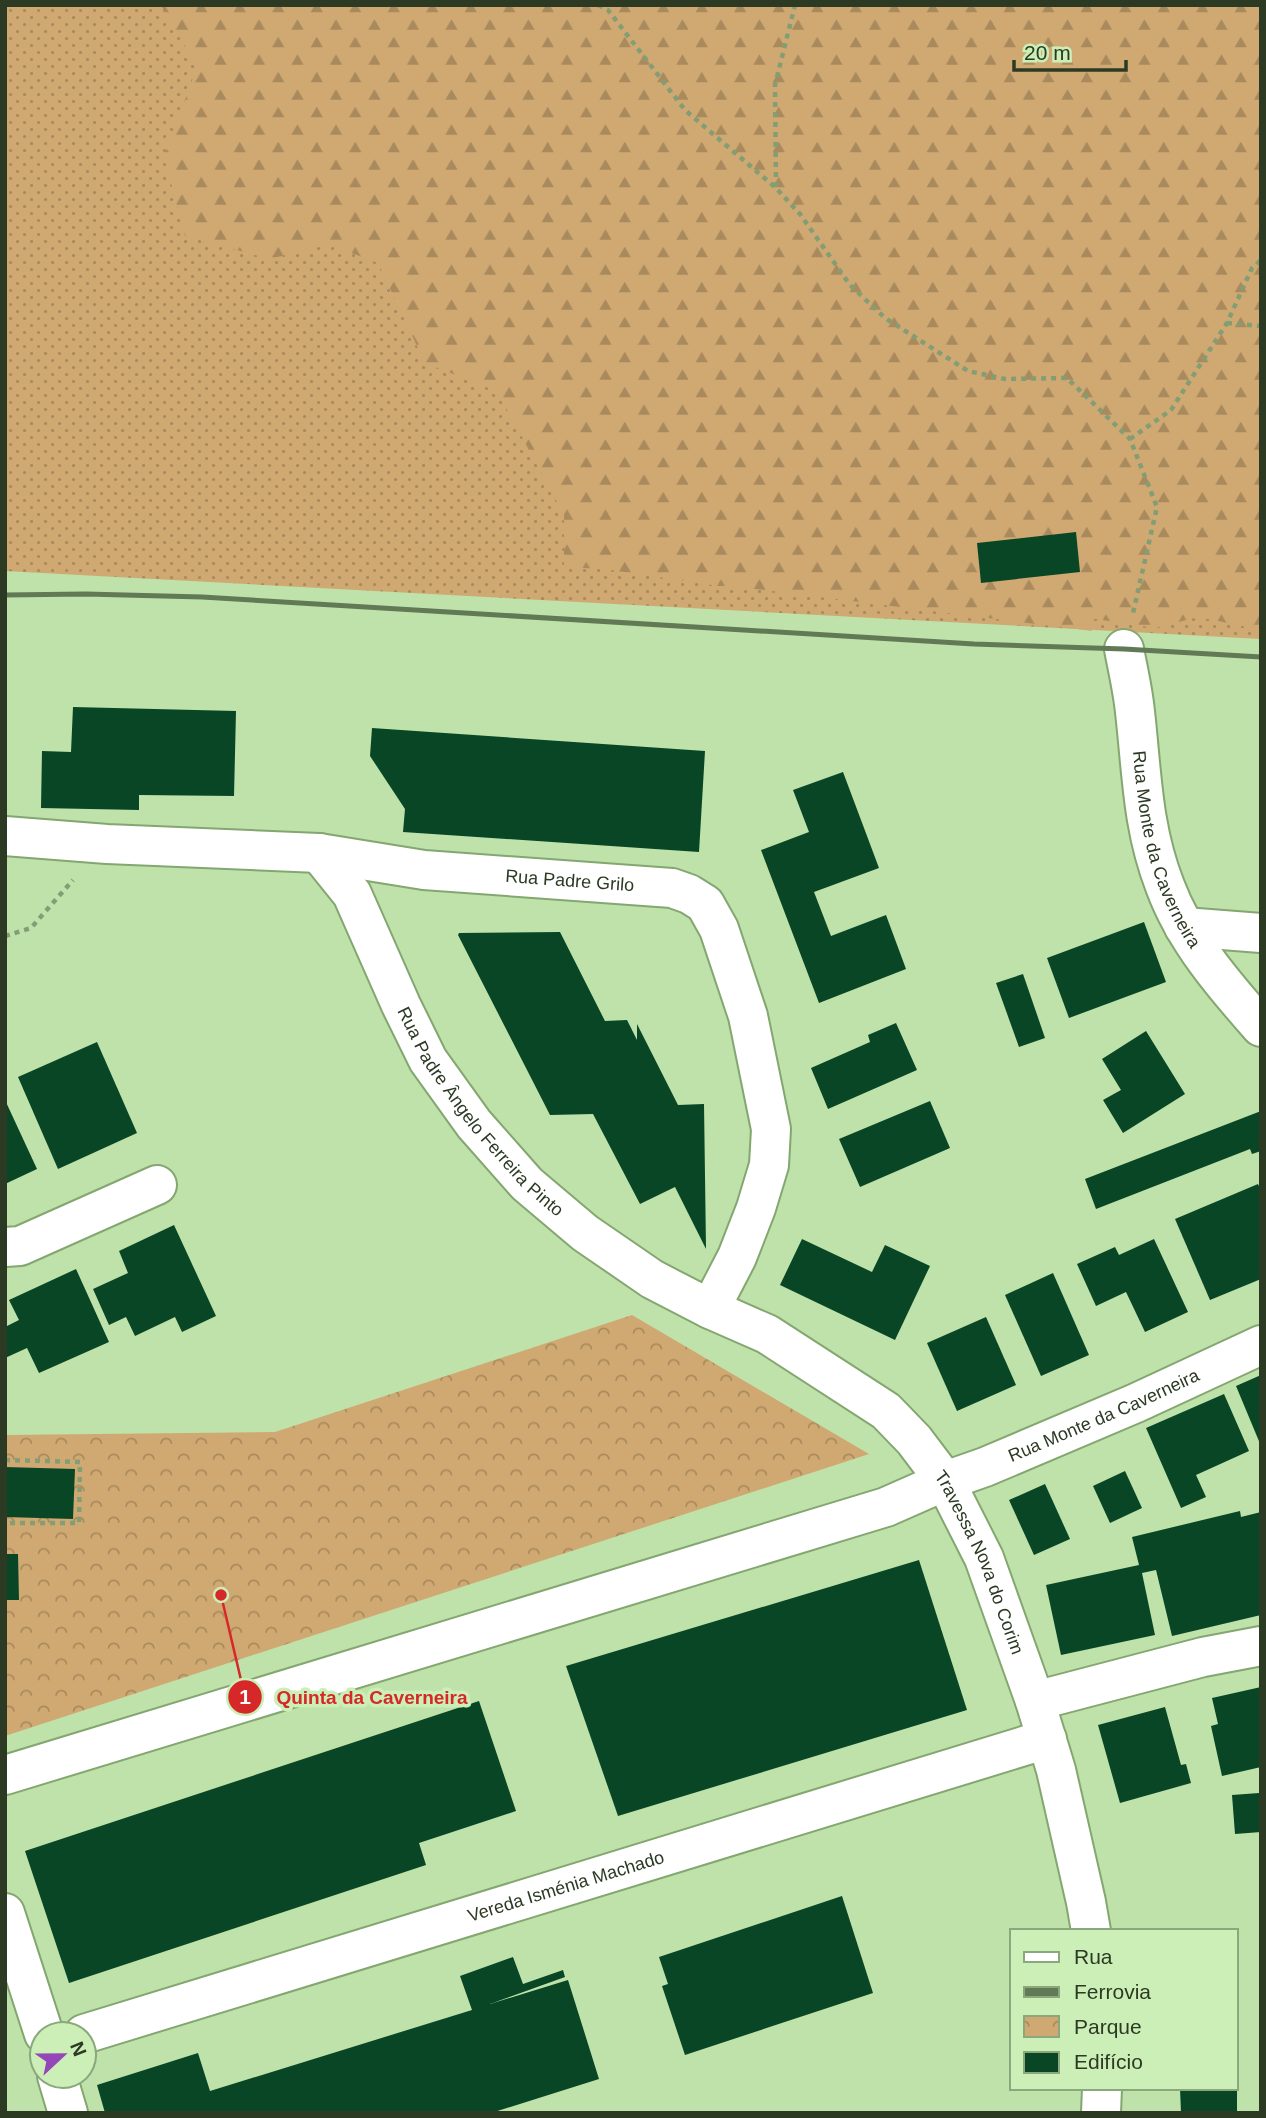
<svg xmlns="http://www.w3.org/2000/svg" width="1266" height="2118" viewBox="0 0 1266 2118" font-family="Arial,sans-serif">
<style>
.grass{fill:url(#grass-dots)}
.forest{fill:url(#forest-firs)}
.park{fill:url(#park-crowns)}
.building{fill:#094626}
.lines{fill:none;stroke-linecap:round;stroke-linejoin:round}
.street-casing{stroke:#84a670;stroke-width:42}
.path{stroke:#839e74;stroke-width:4.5;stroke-dasharray:5 5;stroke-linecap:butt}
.street{stroke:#fff;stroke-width:38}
.rail{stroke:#627956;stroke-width:5}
.labels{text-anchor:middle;stroke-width:7;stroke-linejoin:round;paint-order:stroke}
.street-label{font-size:18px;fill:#2c3a24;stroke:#cbefb7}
.leader{fill:none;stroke:#d62828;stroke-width:2.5}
.callout-dot{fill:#d62828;stroke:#cbefb7;stroke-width:2.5}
.mark-label{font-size:21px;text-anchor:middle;font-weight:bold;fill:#fff}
.callout-label{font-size:19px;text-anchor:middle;font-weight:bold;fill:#d62828;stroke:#cbefb7;stroke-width:7;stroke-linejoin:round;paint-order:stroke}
</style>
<defs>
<pattern id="grass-dots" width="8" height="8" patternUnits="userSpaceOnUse" patternTransform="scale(1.75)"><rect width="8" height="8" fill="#d0a872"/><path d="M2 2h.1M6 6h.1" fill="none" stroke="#a98a5d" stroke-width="1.8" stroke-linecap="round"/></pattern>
<pattern id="forest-firs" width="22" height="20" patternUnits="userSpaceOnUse" patternTransform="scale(1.75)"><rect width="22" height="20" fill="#d0a872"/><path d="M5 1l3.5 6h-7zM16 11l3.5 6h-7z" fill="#a98a5d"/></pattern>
<pattern id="park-crowns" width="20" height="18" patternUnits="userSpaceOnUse" patternTransform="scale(1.75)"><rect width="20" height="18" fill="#d0a872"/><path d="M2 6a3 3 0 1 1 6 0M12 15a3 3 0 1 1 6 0" fill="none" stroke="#a98a5d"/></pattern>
</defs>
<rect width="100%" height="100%" fill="#bee2aa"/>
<polygon class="grass" points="5,5 1261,5 1261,639 5,571"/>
<polygon class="forest" points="161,5 1261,5 1261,630 1209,619 1194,618 1155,628 1089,618 1092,631 732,586 718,586 604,569 564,567 564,515 497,391 425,363 378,263 328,244 270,259 185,236 164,157 197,67"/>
<polygon class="park" points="632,1315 869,1454 5,1736 5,1435 275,1432"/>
<g class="building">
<polygon points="1076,532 1080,572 981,583 977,543"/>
<polygon points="73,707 236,711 234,796 139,795 139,810 41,808 42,751 71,752"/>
<polygon points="372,728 705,751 699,852 403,832 405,809 370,756"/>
<polygon points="843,772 879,868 814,892 831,936 886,915 906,969 819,1003 761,850 809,832 793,790"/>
<polygon points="1144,922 1166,982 1069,1018 1047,958"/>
<polygon points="560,932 605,1021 627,1020 637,1040 637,1024 678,1105 704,1104 706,1249 675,1187 640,1204 593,1114 550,1115 458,935 459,933"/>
<polygon points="1023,974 1045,1038 1019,1047 996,983"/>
<polygon points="896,1023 917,1070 828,1109 811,1068 870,1042 868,1035"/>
<polygon points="1146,1031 1185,1094 1123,1133 1103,1100 1121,1090 1102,1059"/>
<polygon points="97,1042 137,1133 58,1169 18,1077"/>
<polygon points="5,1100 37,1169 5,1184"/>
<polygon points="930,1101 950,1148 860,1187 839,1139"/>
<polygon points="1261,1111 1261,1151 1252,1154 1250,1149 1096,1209 1085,1179"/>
<polygon points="1258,1184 1261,1191 1261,1279 1210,1300 1175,1219"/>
<polygon points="174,1225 216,1316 182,1332 175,1317 135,1336 126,1317 109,1325 93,1289 128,1273 119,1251"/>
<polygon points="802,1239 872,1272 885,1245 930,1266 895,1340 780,1285"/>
<polygon points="1154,1239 1188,1312 1145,1332 1126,1292 1096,1306 1077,1264 1115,1247 1119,1255"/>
<polygon points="76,1269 109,1342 39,1373 27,1348 5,1358 5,1327 19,1320 9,1300"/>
<polygon points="1053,1273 1089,1355 1041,1376 1005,1295"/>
<polygon points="986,1317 1016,1385 957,1411 927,1343"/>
<polygon points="1261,1375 1261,1446 1236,1386"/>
<polygon points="1224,1394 1249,1451 1196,1475 1206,1497 1181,1508 1146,1428"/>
<polygon points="5,1467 75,1469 73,1519 5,1517"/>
<polygon points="1125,1471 1142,1508 1110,1523 1093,1486"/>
<polygon points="1045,1484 1070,1539 1034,1555 1009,1500"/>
<polygon points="1240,1511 1241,1517 1261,1512 1261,1615 1172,1636 1156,1570 1142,1573 1155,1635 1061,1655 1046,1585 1139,1565 1132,1537"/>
<polygon points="5,1554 18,1554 19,1600 5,1600"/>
<polygon points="919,1560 967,1710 618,1816 566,1666"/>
<polygon points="1261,1687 1261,1767 1222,1776 1211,1726 1218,1724 1212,1698"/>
<polygon points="479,1701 516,1811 419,1843 426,1865 69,1983 25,1851"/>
<polygon points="1165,1707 1181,1765 1186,1764 1191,1783 1120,1803 1098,1725"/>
<polygon points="1259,1793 1261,1832 1235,1834 1232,1795"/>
<polygon points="842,1896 873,1993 685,2055 662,1986 668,1984 659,1957"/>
<polygon points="513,1957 523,1984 563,1970 565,1977 490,2004 568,1980 599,2079 491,2113 105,2113 97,2085 198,2053 210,2091 472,2010 460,1976"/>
<polygon points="1180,2088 1237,2088 1237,2113 1181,2113"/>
</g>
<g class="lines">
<g class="street-casing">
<g id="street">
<path id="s1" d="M1124 649C1128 670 1133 691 1135 712 1142 773 1142 827 1165 886 1185 940 1223 984 1261 1027"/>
<path id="s2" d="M5 836 107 844 319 853 424 870 672 888 689 894 705 904 719 929 748 1016 771 1129 769 1165 756 1208 737 1257 710 1309"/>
<path id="s3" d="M319 853 352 894 401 1005 428 1060 474 1124 527 1184 585 1233 652 1279 710 1309 767 1334 886 1411 914 1440 945 1481 984 1558 1035 1701 1056 1770 1086 1902 1091 1931"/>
<polyline points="1184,927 1261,933"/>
<polyline points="5,1247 20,1246 157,1185"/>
<polyline points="1035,1701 1203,1657 1261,1646"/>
<path id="s4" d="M5 1775 886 1507 945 1481 985 1467 1136 1403 1261 1345"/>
<polyline points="5,1913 44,2034"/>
<path id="s5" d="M84 2034 1047 1739"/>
<polyline points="57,2076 68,2113"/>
<polyline points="1101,2113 1102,2088"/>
</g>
</g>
<g class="path">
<polyline points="598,5 608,10 685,110 776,188 800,214 850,285 885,318 968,371 1005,379 1067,378 1130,439 1157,507 1133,613"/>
<polyline points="776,187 775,85 795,5"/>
<polyline points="1227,323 1261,326"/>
<polyline points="1130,439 1171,410 1227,323 1252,268 1261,260"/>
<polyline points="5,936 31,928 73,880"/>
<polyline points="5,1460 80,1462 79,1523 5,1523"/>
</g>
<use href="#street" class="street"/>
<polyline class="rail" points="5,595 86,594 202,597 974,644 1124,649 1261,657"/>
</g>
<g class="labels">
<g class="street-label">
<text dy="6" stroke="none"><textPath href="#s1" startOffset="206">Rua Monte da Caverneira</textPath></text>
<text dy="6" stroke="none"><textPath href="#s2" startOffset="567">Rua Padre Grilo</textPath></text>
<text dy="6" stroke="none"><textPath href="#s3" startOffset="308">Rua Padre Ângelo Ferreira Pinto</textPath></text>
<text dy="6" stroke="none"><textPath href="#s4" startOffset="1157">Rua Monte da Caverneira</textPath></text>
<text dy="6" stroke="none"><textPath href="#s3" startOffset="1001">Travessa Nova do Corim</textPath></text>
<text dy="6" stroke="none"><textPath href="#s5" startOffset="504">Vereda Isménia Machado</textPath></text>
</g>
</g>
<path class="leader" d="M221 1595L245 1697"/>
<g class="callout-dot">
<circle cx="221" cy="1595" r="7"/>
<circle cx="245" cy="1697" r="18"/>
</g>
<g class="mark-label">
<text x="245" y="1704">1</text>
</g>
<g class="callout-label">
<text x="372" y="1704">Quinta da Caverneira</text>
</g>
<rect width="1266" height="2118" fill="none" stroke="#2c3a24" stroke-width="14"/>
<rect x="1010" y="1929" width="228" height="161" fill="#cbefb7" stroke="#8ba77c" stroke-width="2"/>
<rect x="1024" y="1952" width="35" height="10" fill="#ffffff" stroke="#8ba77c" stroke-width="2"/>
<text x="1074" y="1964" font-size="21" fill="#2c3a24">Rua</text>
<rect x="1024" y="1987" width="35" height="10" fill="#627956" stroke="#8ba77c" stroke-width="2"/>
<text x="1074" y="1999" font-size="21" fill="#2c3a24">Ferrovia</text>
<rect x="1024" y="2016" width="35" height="21" fill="url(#park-crowns)" stroke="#8ba77c" stroke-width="2"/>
<text x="1074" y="2034" font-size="21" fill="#2c3a24">Parque</text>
<rect x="1024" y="2052" width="35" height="21" fill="#094626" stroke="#8ba77c" stroke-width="2"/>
<text x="1074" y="2069" font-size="21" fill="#2c3a24">Edifício</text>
<g transform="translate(63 2055) rotate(68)"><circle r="33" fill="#cbefb7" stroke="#8ba77c" stroke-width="2"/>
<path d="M0-5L12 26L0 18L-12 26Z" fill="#9546b7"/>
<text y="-10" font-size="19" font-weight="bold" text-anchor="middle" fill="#2c3a24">N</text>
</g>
<path d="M1014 60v10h112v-10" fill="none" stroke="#2c3a24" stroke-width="3.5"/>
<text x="1024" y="60" font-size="21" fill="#2c3a24" stroke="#cbefb7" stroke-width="5" paint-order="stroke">20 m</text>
</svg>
